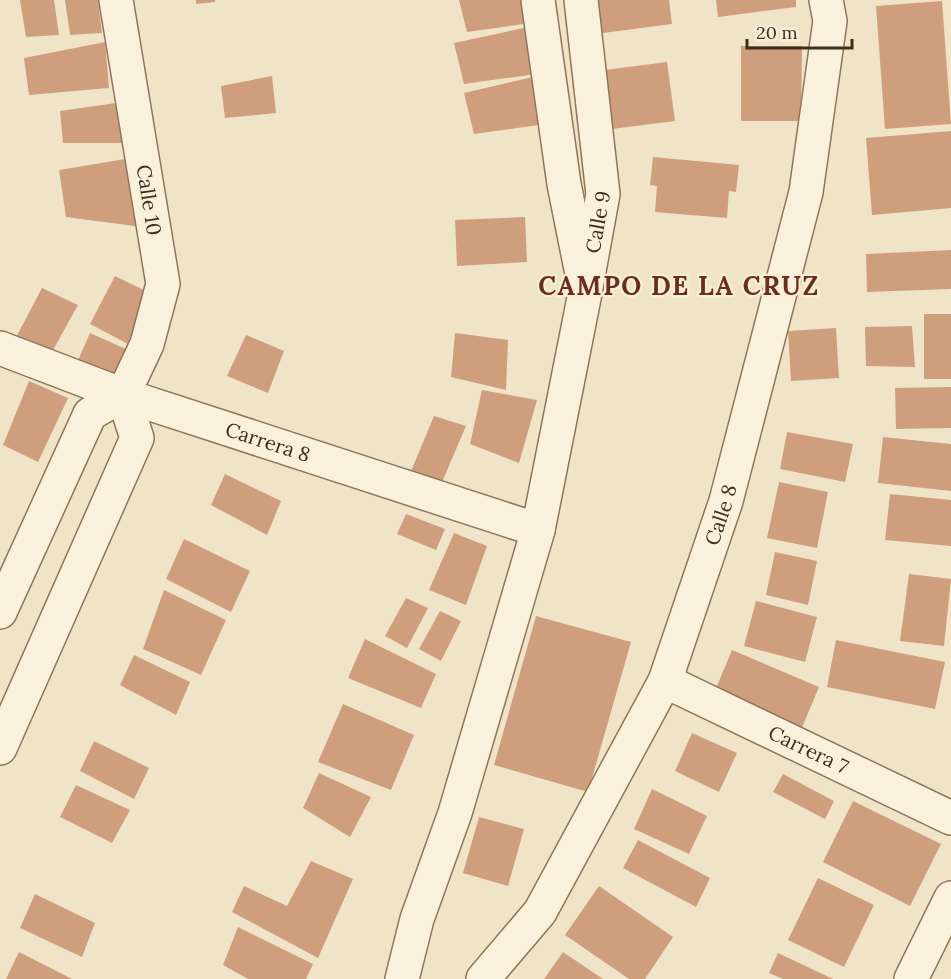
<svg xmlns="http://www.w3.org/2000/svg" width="951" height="979" viewBox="0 0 951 979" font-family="Lora,serif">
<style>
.building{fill:#cf9f7d}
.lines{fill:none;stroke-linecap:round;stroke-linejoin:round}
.minor-casing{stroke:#8d765c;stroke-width:36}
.tertiary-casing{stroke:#8d765c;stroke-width:36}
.minor{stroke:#faf1dc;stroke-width:33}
.tertiary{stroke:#faf1dc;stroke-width:33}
.labels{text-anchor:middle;stroke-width:4.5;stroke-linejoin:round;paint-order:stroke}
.street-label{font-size:20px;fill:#3d2e20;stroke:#f7eed8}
.district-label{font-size:26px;font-weight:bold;letter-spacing:1.5px;fill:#6b2e1e;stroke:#f7eed8}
</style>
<rect width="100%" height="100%" fill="#f0e4c8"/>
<g class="building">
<polygon points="20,0 54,0 59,35 26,37"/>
<polygon points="65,0 98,0 102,33 70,35"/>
<polygon points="196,0 215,0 215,2 196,4"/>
<polygon points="459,0 535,0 539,22 467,32"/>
<polygon points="584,0 669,0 672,24 588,35"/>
<polygon points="716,0 796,0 796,7 718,17"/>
<polygon points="942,1 951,124 885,129 876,6"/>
<polygon points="528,27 536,74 464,84 454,43"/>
<polygon points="105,42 109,88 29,95 24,58"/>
<polygon points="741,46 802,46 801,121 741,121"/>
<polygon points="667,62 675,121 604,130 597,71"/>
<polygon points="272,76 276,113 225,118 221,86"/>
<polygon points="537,76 546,124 474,134 464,93"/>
<polygon points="123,102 129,143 63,143 60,111"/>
<polygon points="951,131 951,208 872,215 866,138"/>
<polygon points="653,157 739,165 736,192 729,191 727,218 655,212 657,186 650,185"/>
<polygon points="131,158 142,227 66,217 59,170"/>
<polygon points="525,217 527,262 457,266 455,220"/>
<polygon points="951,250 951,289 867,292 866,254"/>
<polygon points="115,276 152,294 128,344 90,324"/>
<polygon points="42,288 78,305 47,361 13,343"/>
<rect x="924" y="314" width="27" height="65"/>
<polygon points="912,326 915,367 866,366 865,327"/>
<polygon points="836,328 839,378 791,381 788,331"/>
<polygon points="90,333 128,350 117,384 76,365"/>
<polygon points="455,333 508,340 506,390 451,377"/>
<polygon points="246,335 284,351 268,393 227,376"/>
<polygon points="29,381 68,398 38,462 3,445"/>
<polygon points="951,387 951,428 896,429 895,388"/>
<polygon points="482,390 537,400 519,463 470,444"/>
<polygon points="434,416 466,426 440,487 409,476"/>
<polygon points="787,432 853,444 845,482 780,469"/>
<polygon points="883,437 951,444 951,491 878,483"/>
<polygon points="225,474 281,501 267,535 211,505"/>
<polygon points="779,482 828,492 817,548 767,538"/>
<polygon points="890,494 951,500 951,546 885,540"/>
<polygon points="406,514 445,529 436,550 397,534"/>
<polygon points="454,533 487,546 466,605 429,590"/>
<polygon points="184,539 250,571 231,612 166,579"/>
<polygon points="775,552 817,561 808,605 766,595"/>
<polygon points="909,574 951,579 944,646 900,641"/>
<polygon points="164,590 226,620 201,675 143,649"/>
<polygon points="406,598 428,608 407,648 385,636"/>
<polygon points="756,601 817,617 805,662 744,646"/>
<polygon points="440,611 461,621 441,661 419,649"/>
<polygon points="536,616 631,642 588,792 494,765"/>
<polygon points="365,639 436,674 421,708 348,678"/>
<polygon points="836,640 945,662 935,709 827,687"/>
<polygon points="732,650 819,687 801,730 714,693"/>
<polygon points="134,655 190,682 176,715 120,685"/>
<polygon points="343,704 414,735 391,790 318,762"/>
<polygon points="692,733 737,753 719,792 675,771"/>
<polygon points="94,741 149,768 134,799 80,771"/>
<polygon points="319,773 371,797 350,837 303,808"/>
<polygon points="783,774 834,801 825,819 773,792"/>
<polygon points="76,785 130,810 112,843 60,817"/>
<polygon points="652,789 707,816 689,854 634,829"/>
<polygon points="853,801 941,844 910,906 823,862"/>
<polygon points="479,817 524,829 508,886 463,873"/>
<polygon points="638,840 710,878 696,907 623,868"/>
<polygon points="311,861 353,879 318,958 232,912 244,886 287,906"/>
<polygon points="818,878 874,905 844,967 788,940"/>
<polygon points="599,886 673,937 645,979 629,979 565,935"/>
<polygon points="35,894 95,923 82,957 20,928"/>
<polygon points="238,927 313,964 306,979 248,979 223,965"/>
<polygon points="19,952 72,979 6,979"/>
<polygon points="563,952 603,979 544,979"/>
<polygon points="778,953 833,979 783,979 769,973"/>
</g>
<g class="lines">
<g class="minor-casing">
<g id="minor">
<path id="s1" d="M0 348 123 395 538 530"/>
<polyline points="0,612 90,414 123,395 147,344 163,284 116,0"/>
<path id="s2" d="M665 681 951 818"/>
<polyline points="0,748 137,438 123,395"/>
<path id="s3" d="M483 979 540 912 665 681 726 501 806 192 830 21 826 0"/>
</g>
</g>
<g class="tertiary-casing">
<g id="tertiary">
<polyline points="538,0 564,184 582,274"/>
<path id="s4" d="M402 979 417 919 455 813 538 530 585 293 603 194 581 0"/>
<polyline points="911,979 951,898"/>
</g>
</g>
<use href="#minor" class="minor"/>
<use href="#tertiary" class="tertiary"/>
</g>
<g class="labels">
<g class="street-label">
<text transform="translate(149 200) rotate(81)" y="7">Calle 10</text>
<text dy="7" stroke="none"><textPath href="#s4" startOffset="783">Calle 9</textPath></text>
<text dy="7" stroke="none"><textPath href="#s1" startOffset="284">Carrera 8</textPath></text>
<text dy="7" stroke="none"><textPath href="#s3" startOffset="526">Calle 8</textPath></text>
<text dy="7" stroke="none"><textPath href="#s2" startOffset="159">Carrera 7</textPath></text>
</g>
<g class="district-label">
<text x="679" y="295">CAMPO DE LA CRUZ</text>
</g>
</g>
<path d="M747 39v9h105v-9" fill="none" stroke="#3d2e20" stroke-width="3"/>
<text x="756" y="39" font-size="18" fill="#3d2e20" stroke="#f7eed8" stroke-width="4.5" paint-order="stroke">20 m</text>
</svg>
